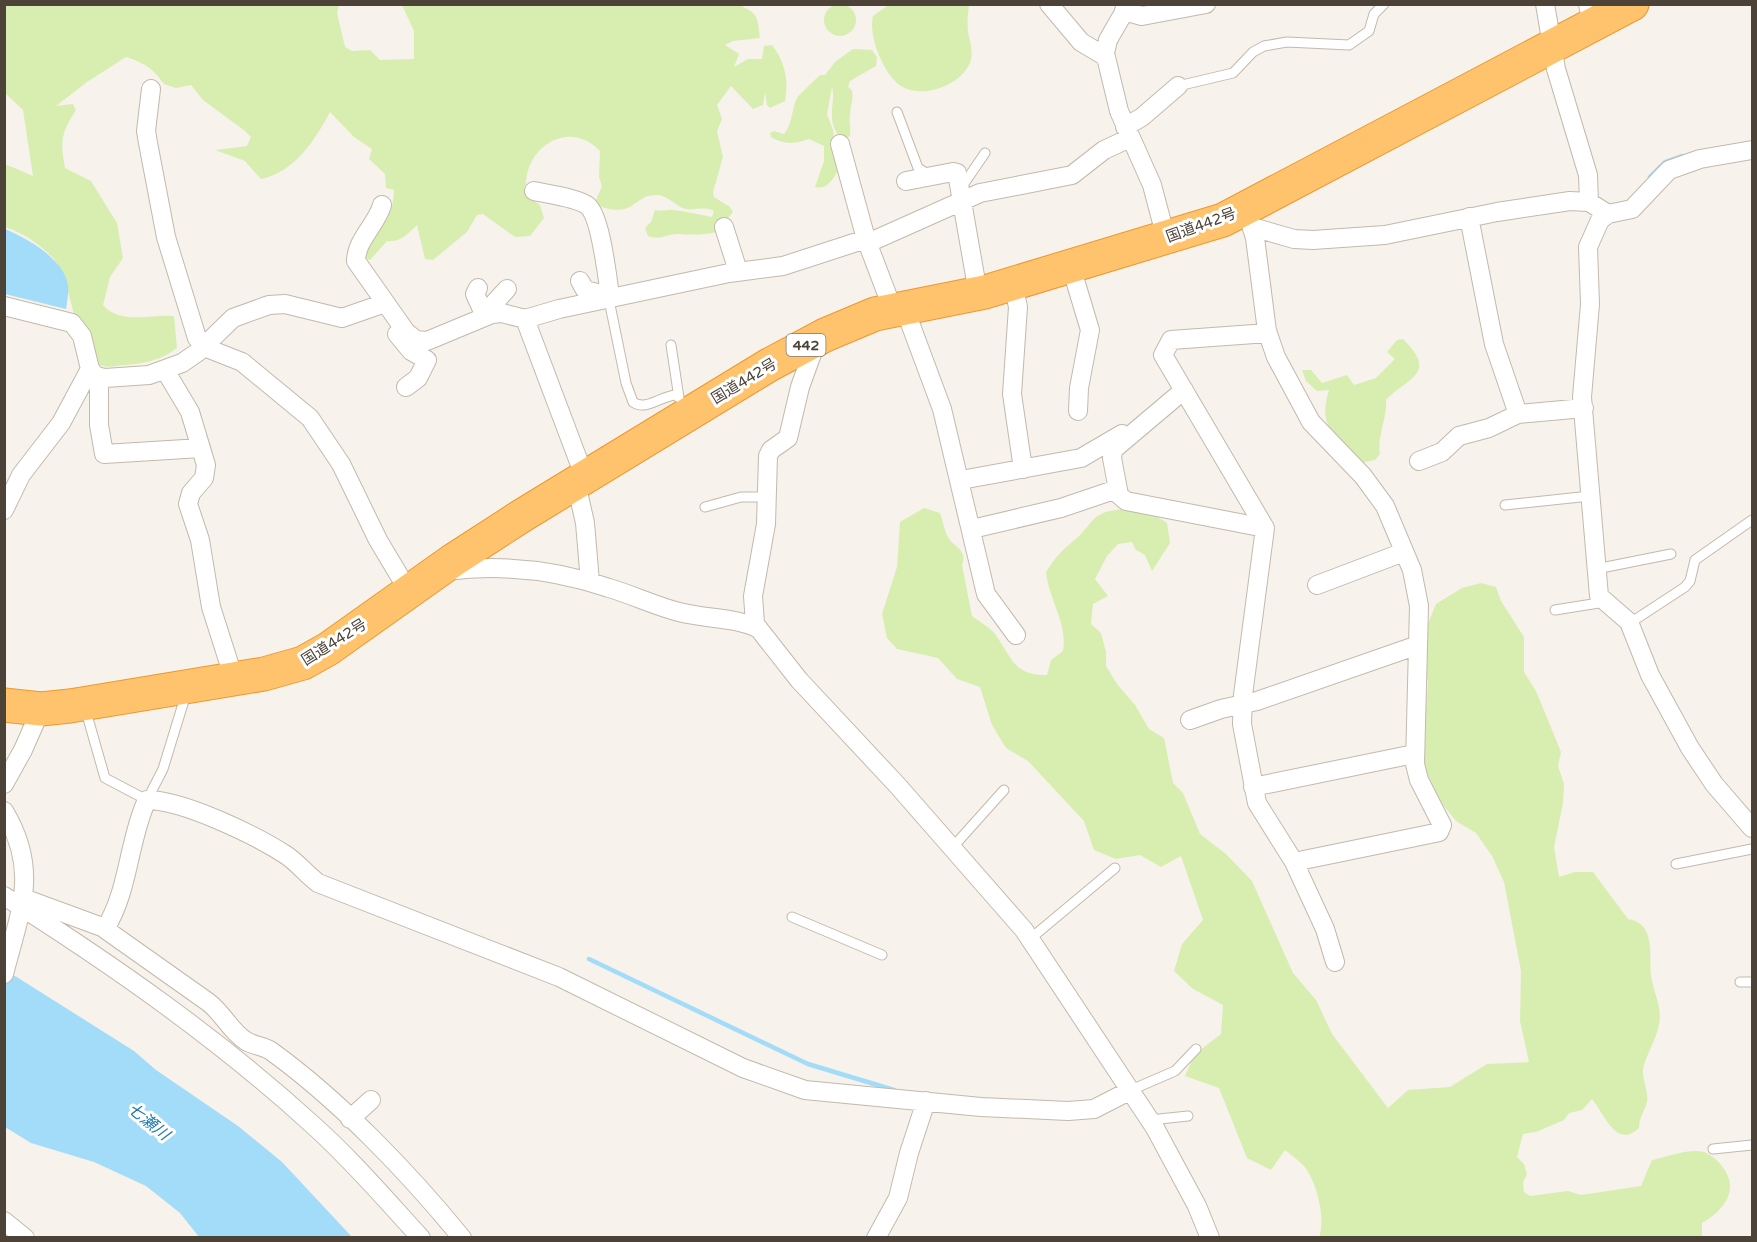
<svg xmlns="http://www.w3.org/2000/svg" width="1757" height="1242" viewBox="0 0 1757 1242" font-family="'Varela Round','Noto Sans JP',sans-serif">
  <rect width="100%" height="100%" fill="#f7f2eb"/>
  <path fill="#d7eeb0" d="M824 20a16 16 0 1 1 32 0a16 16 0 1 1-32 0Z
    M890,4L969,5C968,14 967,23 968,32C970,42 973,50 971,60C963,85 923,100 901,86C883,74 868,35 873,16Z
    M5,5H339L337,13L345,47L352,51L370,50L380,60L414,59V31L402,5H742L743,7C759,13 758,22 760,38L733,41L725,45L739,54L734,67L748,59H762L764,46L772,45C785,62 789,81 785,101L770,108L767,105L765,92L763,105L753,109L731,86L717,105L722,119L717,131L723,157L713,192L714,197L730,207L733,212L717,232C703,235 692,235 679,234C669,233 659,241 648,236L645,228L651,222L655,210C662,212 668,209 674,210C687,212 699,214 712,217L714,211C705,206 696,210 686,209C676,207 667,194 656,195C633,195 635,219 599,206L596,200L602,186L599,177L600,151C567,116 518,151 527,196L540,205L544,218L530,236L515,237L483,214L477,215L467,232L433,260L425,259L417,225C409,233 400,243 387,241L370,260L363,257C374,233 394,219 394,190L386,188L385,174L369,159L372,149L354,137L330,112C315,140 295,172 261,179L245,161L215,150L247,146L251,137L245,131L203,100L191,85L176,88L164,84C153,68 144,63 126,57L87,82L56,106L73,104L76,110C61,133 60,141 65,168L91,181L117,223L123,258L110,277L103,305C120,325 151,314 174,316L177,348C161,360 147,363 126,365C120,365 109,368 103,366C75,357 73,282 54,259C40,244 23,233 5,227V164L33,176L23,110L5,93Z
    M853,49L872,50L877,57L876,66L850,81L848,87L852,90C854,100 850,106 850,115C849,123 851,128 850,136L841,141C837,133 832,126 832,117C831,106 835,97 832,87L827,114L833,130L838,171C832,180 827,190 815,187L824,161V146L809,139C796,144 784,145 771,137L770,133L774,131L784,134C793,123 791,111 797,98C798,96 816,79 820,75H825L835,62Z
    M1403,339C1439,374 1407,378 1386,400C1387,420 1377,436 1380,454L1375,460L1361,463C1336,437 1317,428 1329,390L1317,391L1306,381L1302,370H1311L1322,383L1347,375L1354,385L1376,378L1395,359L1387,352L1397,340Z
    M924,508L940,513C943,520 944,530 948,537C954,548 968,549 962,565L972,616C980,622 989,627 995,634C1013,659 1013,675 1047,675L1051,660L1063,651C1068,624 1049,600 1046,572C1055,557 1064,548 1077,538C1084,532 1089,523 1096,517C1114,504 1150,509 1167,523L1170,543L1152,571L1145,555L1136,550L1132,542L1118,544L1107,556L1095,579L1108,596L1093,604L1091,624L1101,633L1106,652V666L1117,684L1135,705L1149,729L1164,738L1173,783L1183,793L1200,834L1226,854L1252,881L1293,973L1316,1000L1332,1034L1388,1108L1408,1090L1450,1087L1487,1064L1529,1062L1520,1021L1521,971L1504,882L1492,856L1476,833L1456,821L1440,801L1425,769L1423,747L1428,683L1424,661L1425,631L1436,604L1462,588L1481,583L1496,587L1501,601L1524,637V672L1536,691L1561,752L1558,766L1564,784L1563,803L1554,847L1559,877L1575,872H1593L1628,919C1656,923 1649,955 1651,976C1653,990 1660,1003 1660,1017C1659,1035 1649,1049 1644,1065C1640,1076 1649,1090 1647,1102C1645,1111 1639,1117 1639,1128C1616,1150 1604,1113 1592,1099L1582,1110L1569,1113L1564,1120L1536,1132L1523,1134L1517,1157L1524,1164L1527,1174L1523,1182L1524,1192L1530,1196L1568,1191L1581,1195L1641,1186L1652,1160C1667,1157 1689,1148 1704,1152C1712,1155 1717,1160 1722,1166C1741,1190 1723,1211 1702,1223V1237H1319C1326,1220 1317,1180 1303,1165C1298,1160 1291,1155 1285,1150L1271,1170L1247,1158L1219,1088L1185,1076L1195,1054L1221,1034L1223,1005L1193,989L1174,971L1182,944L1203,920L1181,856L1161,867L1140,855L1116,859L1094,850L1084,821L1028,761L1006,748L992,725L980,687L957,679L938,658L897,649L887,638L882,614L897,567L900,522Z"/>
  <path fill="#a3dcf8" d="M5,229C27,238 64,259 68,285C69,292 67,302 66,309L5,294Z
    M4,969L134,1051L156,1070L238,1126L282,1162L352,1237H199L180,1213L146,1186L94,1162L31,1143L5,1127Z"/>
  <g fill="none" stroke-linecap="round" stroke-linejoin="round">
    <path stroke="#a3dcf8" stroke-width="4.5" d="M1650,177L1665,162L1682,156
      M589,959L808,1064L894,1090"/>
    <defs>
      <path id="lane" d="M1178,86L1233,73L1253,52L1264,46L1287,42L1349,45L1369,31L1374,14L1384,4
        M897,112L918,168L928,174
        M961,188L985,153
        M609,300L626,383L633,402C647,412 662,394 678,395
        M671,345L679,398
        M1505,505L1590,496
        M705,507L741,497H767
        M1596,569L1671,554
        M1555,610L1605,602
        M1630,623L1685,587L1690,581L1695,560L1752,520
        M85,708L105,778L147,800L163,769L186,694
        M952,848L1004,790
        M1676,864L1752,849
        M792,917L882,955
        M1030,939L1115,868
        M1740,982H1752
        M1131,1090L1175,1071L1196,1049
        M1150,1120L1188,1116
        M1713,1149L1752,1145"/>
      <path id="street" d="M1049,4L1081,42L1106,57
        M1126,4L1123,14L1108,40L1105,53L1119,111L1152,185L1166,238
        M1545,4L1556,69L1588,175L1589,202
        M1588,4L1592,25
        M1124,11L1142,16L1206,4
        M151,89L146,131L148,143L166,237L197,338L209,349L242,362L310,418L341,464L378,540L409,592
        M1125,127L1142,117L1178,86
        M840,144L866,239L893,310
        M1752,150L1700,159L1669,170L1632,209L1608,214L1600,220L1588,247L1590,304L1582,397L1599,596L1629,622L1650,675L1690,748L1714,784L1752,828
        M906,181L953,172L957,173L978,293
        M534,191C547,194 578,198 588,206C601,218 607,276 610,295
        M382,205C377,224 356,240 356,261L406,332L416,340L427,341L492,314L502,313L525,319L585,478
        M1246,209L1255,238L1267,331L1276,357L1311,422L1363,476L1385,506L1412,570L1419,606L1415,764L1419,780L1442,825L1439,832L1435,833L1294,862L1257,803L1242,724L1243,695L1265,528L1163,355L1171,340L1268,333
        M1469,217L1494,344L1518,414
        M724,227L738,271
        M1252,227L1294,239L1313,240L1385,235L1497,212L1570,201L1589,202L1608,214
        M868,243L980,193L1072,175L1104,150L1130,138
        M1071,267L1090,330L1079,388L1078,411
        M580,281L585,290L613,297
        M1013,284L1018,307L1012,394L1023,469
        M478,288L475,294L485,316
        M4,306L72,323L82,336L90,369L96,376L105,378L149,375L182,363L198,352L233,318L269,305L285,304L342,318L385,303
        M904,307L942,409L986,594L1016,635
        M485,313L507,289
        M525,319L559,309L729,273L783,266L866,239
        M397,334L411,351L427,360L418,378L406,387
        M817,340L800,387L788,438L771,450L768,456L766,524L753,596L755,624L799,680L898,786L1024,930L1155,1128L1197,1206L1210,1238
        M165,370L190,412L206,465L204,478L191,493L188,504L200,540L211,607L234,679
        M99,377V425L104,454L201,448
        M1184,390L1113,450L1112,458L1119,495L1126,501L1265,528
        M1419,461L1442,452L1459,436L1489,428L1518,414L1584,408
        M961,480L1081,458L1122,434
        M576,483L585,523L590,582
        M4,510L21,475L61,423L90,369
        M972,529L1061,508L1117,489
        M446,571C501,564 556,570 609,588C633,595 655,606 679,612C705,619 736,617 759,629
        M1317,585L1404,552
        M1190,720L1221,709L1257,701L1418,645
        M4,784L23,750L41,709
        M1253,787L1414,754
        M4,811C40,871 20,911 4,974
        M1294,862L1325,929L1335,962
        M4,896C113,965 219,1039 314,1126C352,1160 386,1200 421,1238
        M23,898L102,927L208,1002C223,1013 230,1031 246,1041C254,1046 264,1046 271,1051C339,1100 409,1173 462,1238
        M105,929C128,892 128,847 144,807L147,800C183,800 255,835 286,855C298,863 306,874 318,883L559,977L743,1068L805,1090L981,1107L1068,1111L1094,1109L1131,1090
        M350,1119L371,1100
        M4,1221L25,1238
        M876,1238L898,1198L909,1153L926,1101"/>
      <path id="highway" d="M4,705L41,709L70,706L264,674L303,663L328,649L452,561L523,515L769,365L825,335L875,314L985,292L1223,220L1632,4"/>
    </defs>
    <use href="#lane" stroke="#c3b9ac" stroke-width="11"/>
    <use href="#street" stroke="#c3b9ac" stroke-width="20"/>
    <use href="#highway" stroke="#ed982e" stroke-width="35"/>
    <use href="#lane" stroke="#fff" stroke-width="9"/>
    <use href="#street" stroke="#fff" stroke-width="18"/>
    <use href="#highway" stroke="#ffc36d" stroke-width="33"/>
  </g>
  <g text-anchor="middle" stroke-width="6" stroke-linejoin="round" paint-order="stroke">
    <rect fill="#fff" stroke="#827b73" stroke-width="1.5" x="786.5" y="334" width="39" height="22" rx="4.5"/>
    <g font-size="14" font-weight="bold" fill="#4c4237">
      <text x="806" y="350">442</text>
    </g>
    <g font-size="15" fill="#4c4237" stroke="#fff">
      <text transform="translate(1201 225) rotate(-20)" y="5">国道442号</text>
      <text transform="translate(744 381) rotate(-31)" y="5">国道442号</text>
      <text transform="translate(334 642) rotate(-32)" y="5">国道442号</text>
    </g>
    <g font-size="16" font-style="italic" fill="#217aaa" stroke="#fff">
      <text transform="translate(149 1121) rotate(39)" y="6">七瀬川</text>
    </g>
  </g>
  <rect width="1757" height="1242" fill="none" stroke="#4c4237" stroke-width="12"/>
</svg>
